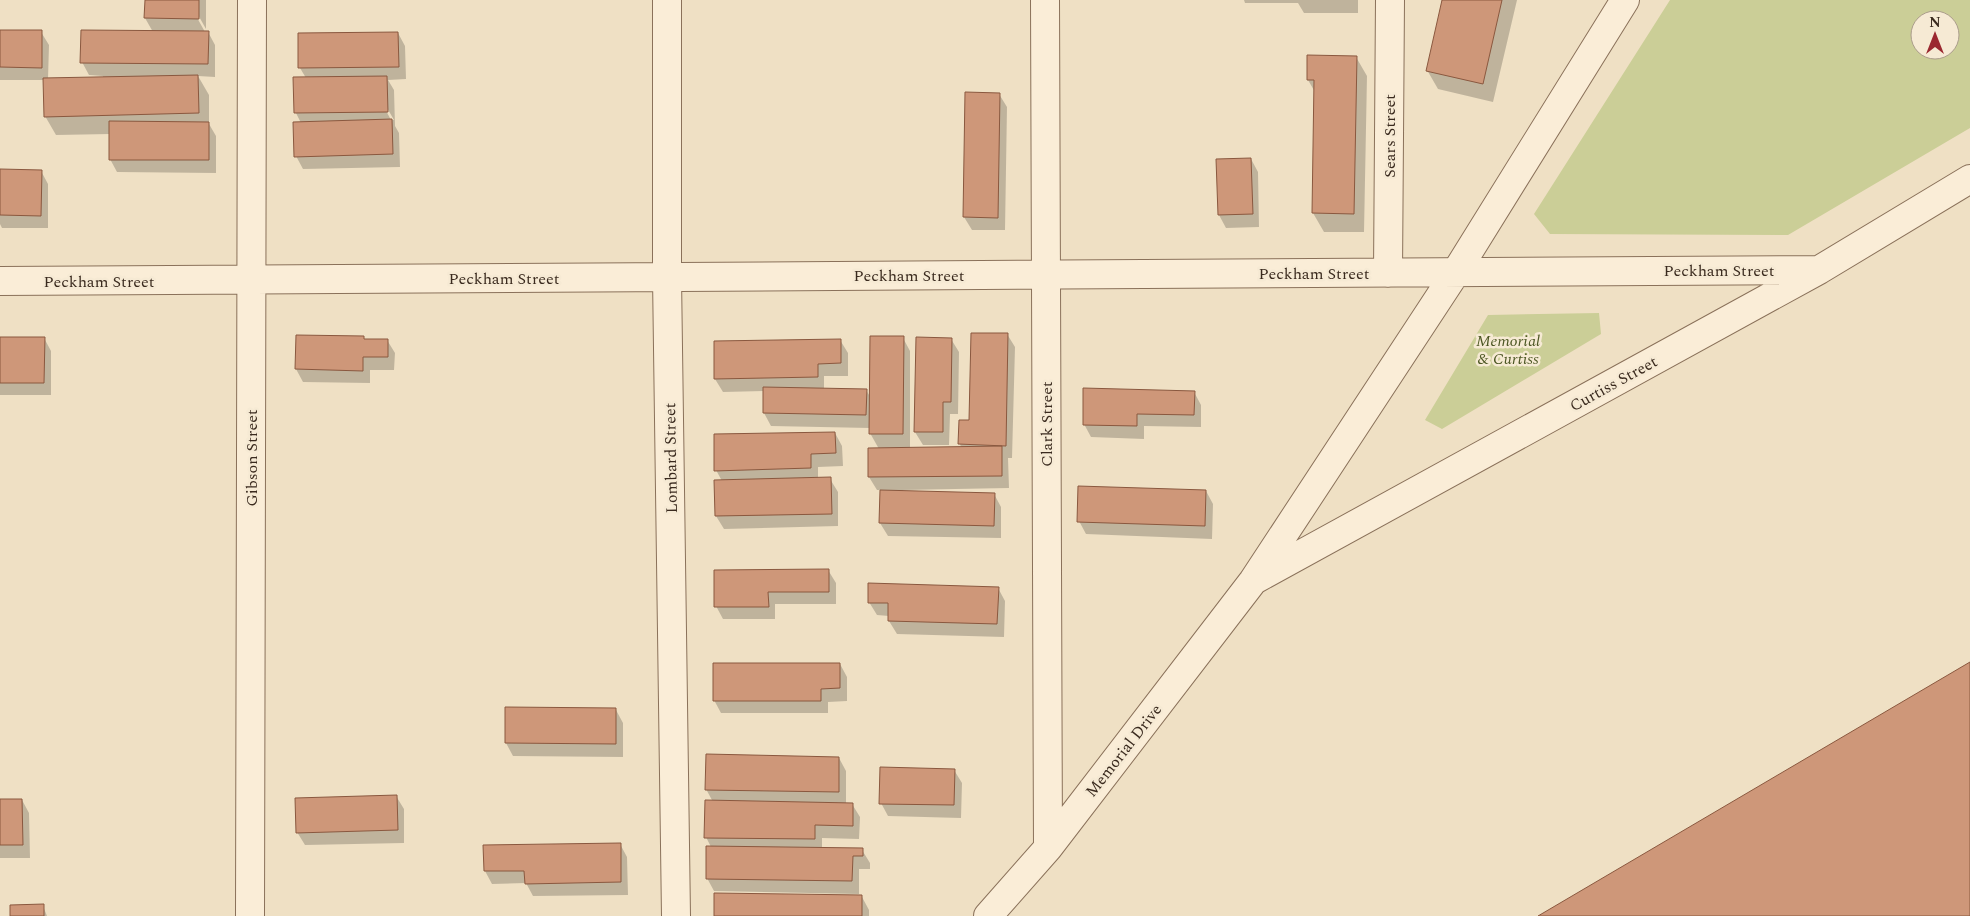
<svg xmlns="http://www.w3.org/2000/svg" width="1970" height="916" viewBox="0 0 1970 916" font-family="Spectral,serif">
  <rect width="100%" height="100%" fill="#efe0c4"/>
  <path fill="#cbce97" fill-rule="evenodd" d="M1670,0H1970V128L1788,235L1550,234L1534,214ZM1920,20H1950V50H1920Z
    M1599,313L1601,334L1442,429L1425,420L1488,315Z"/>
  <path fill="#0003" fill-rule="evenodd" d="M146,0H206V29L197,13L195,14L205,32H208L215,45V77L198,76L209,95V124L216,136V173L117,172L110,159V134L56,135L45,116L44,80H0V31L41,32L49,45L48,79L103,78V76L89,75L82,62L153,32L145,18Z
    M1244,0H1358V13H1304L1298,3H1245Z
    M1443,0H1517L1493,102L1438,89L1427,70Z
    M398,33L405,46L406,79L388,80L394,90L395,126L399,133L400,167L303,169L296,156L301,123L296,113L306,78L300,68ZM386,106L394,120H391L384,107Z
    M1356,57L1367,76L1364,232H1324L1313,213L1315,92L1308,80Z
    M999,94L1007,107L1005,230H972L964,217Z
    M1251,159L1258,172L1259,227L1226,228L1219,215Z
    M0,170L41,171L48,184V228H2L0,224Z
    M1007,334L1015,347L1012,458H1008L1009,488L903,490V492L994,494L1001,507V538L888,536L880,523L881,490H877L869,477V449H879L870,433V428L771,426L764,413V391L723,392L715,379L840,340L848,353V376H824V389L866,390L871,398L903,338L910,351V448L961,447L960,444V422H970Z
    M297,336L363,337L365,340H387L395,353L394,370H370V383L303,382L296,369Z
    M0,338H44L51,351V395H0Z
    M951,339L959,352L958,414H950L949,445H923L915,432Z
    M1194,392L1201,405V427L1144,426V439L1091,437L1084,424Z
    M835,433L842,446L843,466L818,467V479H830L838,492V526L724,529L716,516L722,481L716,470Z
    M1206,491L1213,504L1212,539L1086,534L1079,521Z
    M828,570L836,583V604H775V619H723L716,606Z
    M998,588L1005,601L1004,637L897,634L889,621V616L877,615L869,602Z
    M840,664L847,677V701L828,702V713H721L714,700Z
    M616,710L623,723V757L513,756L506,743Z
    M839,758L846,771V804H852L860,817L859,839L822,838V849L862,850L870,863V869H859V894L714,891L707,878L711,847L706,837L713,802L706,789Z
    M954,770L962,783L961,818L888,816L881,803Z
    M396,796L404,809V843L305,845L297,832Z
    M0,800H22L29,813L30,858H0Z
    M620,844L627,857L628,895L533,896L526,883L492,884L485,871Z
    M862,897L869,910V916H715Z
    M43,906L47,916H12Z"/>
  <path fill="#ce9779" stroke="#8a583f" d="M145,0H199V19L144,18Z
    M1442,0H1502L1483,84L1426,71Z
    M0,30H42V68L0,67Z
    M81,30L209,31L208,64L80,63Z
    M398,32L399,67L298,68V33Z
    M1307,55L1357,56L1354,214L1312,213L1314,80H1307Z
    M198,75L199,113L44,117L43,78Z
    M387,76L388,112L294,113L293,77Z
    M965,92L1000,93L998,218L963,217Z
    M392,119L393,154L294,157L293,122Z
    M109,121L209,122V160H109Z
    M1251,158L1253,214L1218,215L1216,159Z
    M0,169L42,170L41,216L0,215Z
    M971,333H1008L1006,446L958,444L959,420H969Z
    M296,335L364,336V339H388V357H363V371L295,369Z
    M870,336H904L903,434H869Z
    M0,337H45L44,383H0Z
    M916,337L952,338L951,402H943V432H914Z
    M841,339V363L818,364V377L714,379V341Z
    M763,387L867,389L866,415L763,413Z
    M1083,388L1195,391L1194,415L1137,414V426L1083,425Z
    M835,432L836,453L811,454V468L714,471V434Z
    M1002,446V476L868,477V448Z
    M831,477L832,514L715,516L714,480Z
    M1078,486L1206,490L1205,526L1077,522Z
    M880,490L995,493L994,526L879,523Z
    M829,569V592H768L769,607H714V570Z
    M868,583L999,587L997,624L888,621V603H868Z
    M1970,662V916H1538Z
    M713,663H840V688L821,689V701H713Z
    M505,707L616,708V744L505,743Z
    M706,754L839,757V792L705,790Z
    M880,767L955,769L954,805L879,804Z
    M397,795L398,830L296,833L295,798Z
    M0,799H22L23,845H0Z
    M705,800L853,803V826L815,825V839L704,838Z
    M621,843V882L525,884L524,871H484L483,845Z
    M706,846L863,848V856H853L852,881L706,879Z
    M714,893L862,895V916H714Z
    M44,904V916H10V905Z"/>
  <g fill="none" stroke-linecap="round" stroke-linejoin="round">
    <defs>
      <path id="minor" d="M667,0V277L676,916
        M1045,0L1048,848
        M1388,273L1390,0
        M0,281L1819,270
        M1256,579L1819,270L1970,179
        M250,916L252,0
        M988,916L1048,848L1253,581L1456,272L1625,0"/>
    </defs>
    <use href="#minor" stroke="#8a715a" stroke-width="30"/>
    <use href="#minor" stroke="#faedd7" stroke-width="28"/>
  </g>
  <g text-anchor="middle" stroke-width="5" stroke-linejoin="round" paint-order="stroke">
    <g font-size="16" fill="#3a2a1e" stroke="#f6ead4">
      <text transform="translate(1389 136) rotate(-90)" y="6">Sears Street</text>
      <text x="1719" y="276">Peckham Street</text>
      <text x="1314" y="279">Peckham Street</text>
      <text x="909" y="281">Peckham Street</text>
      <text x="504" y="284">Peckham Street</text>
      <text x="99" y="287">Peckham Street</text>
      <text transform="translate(1613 383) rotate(-29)" y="6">Curtiss Street</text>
      <text transform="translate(1046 424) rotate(-90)" y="6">Clark Street</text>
      <text transform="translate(251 458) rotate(-90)" y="6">Gibson Street</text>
      <text transform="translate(670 458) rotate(-91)" y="6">Lombard Street</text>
      <text transform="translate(1123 750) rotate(-52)" y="6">Memorial Drive</text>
    </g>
    <g font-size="16" font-style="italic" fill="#4d5724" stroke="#f6ead4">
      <text x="1508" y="346">Memorial<tspan x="1508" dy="18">&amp; Curtiss</tspan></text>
    </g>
  </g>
  <g transform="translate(1935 35)"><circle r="24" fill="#f6ead4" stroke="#ab9d8b"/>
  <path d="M0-4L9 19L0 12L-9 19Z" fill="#9b2830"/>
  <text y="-8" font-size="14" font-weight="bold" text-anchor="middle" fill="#3a2a1e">N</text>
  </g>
</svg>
